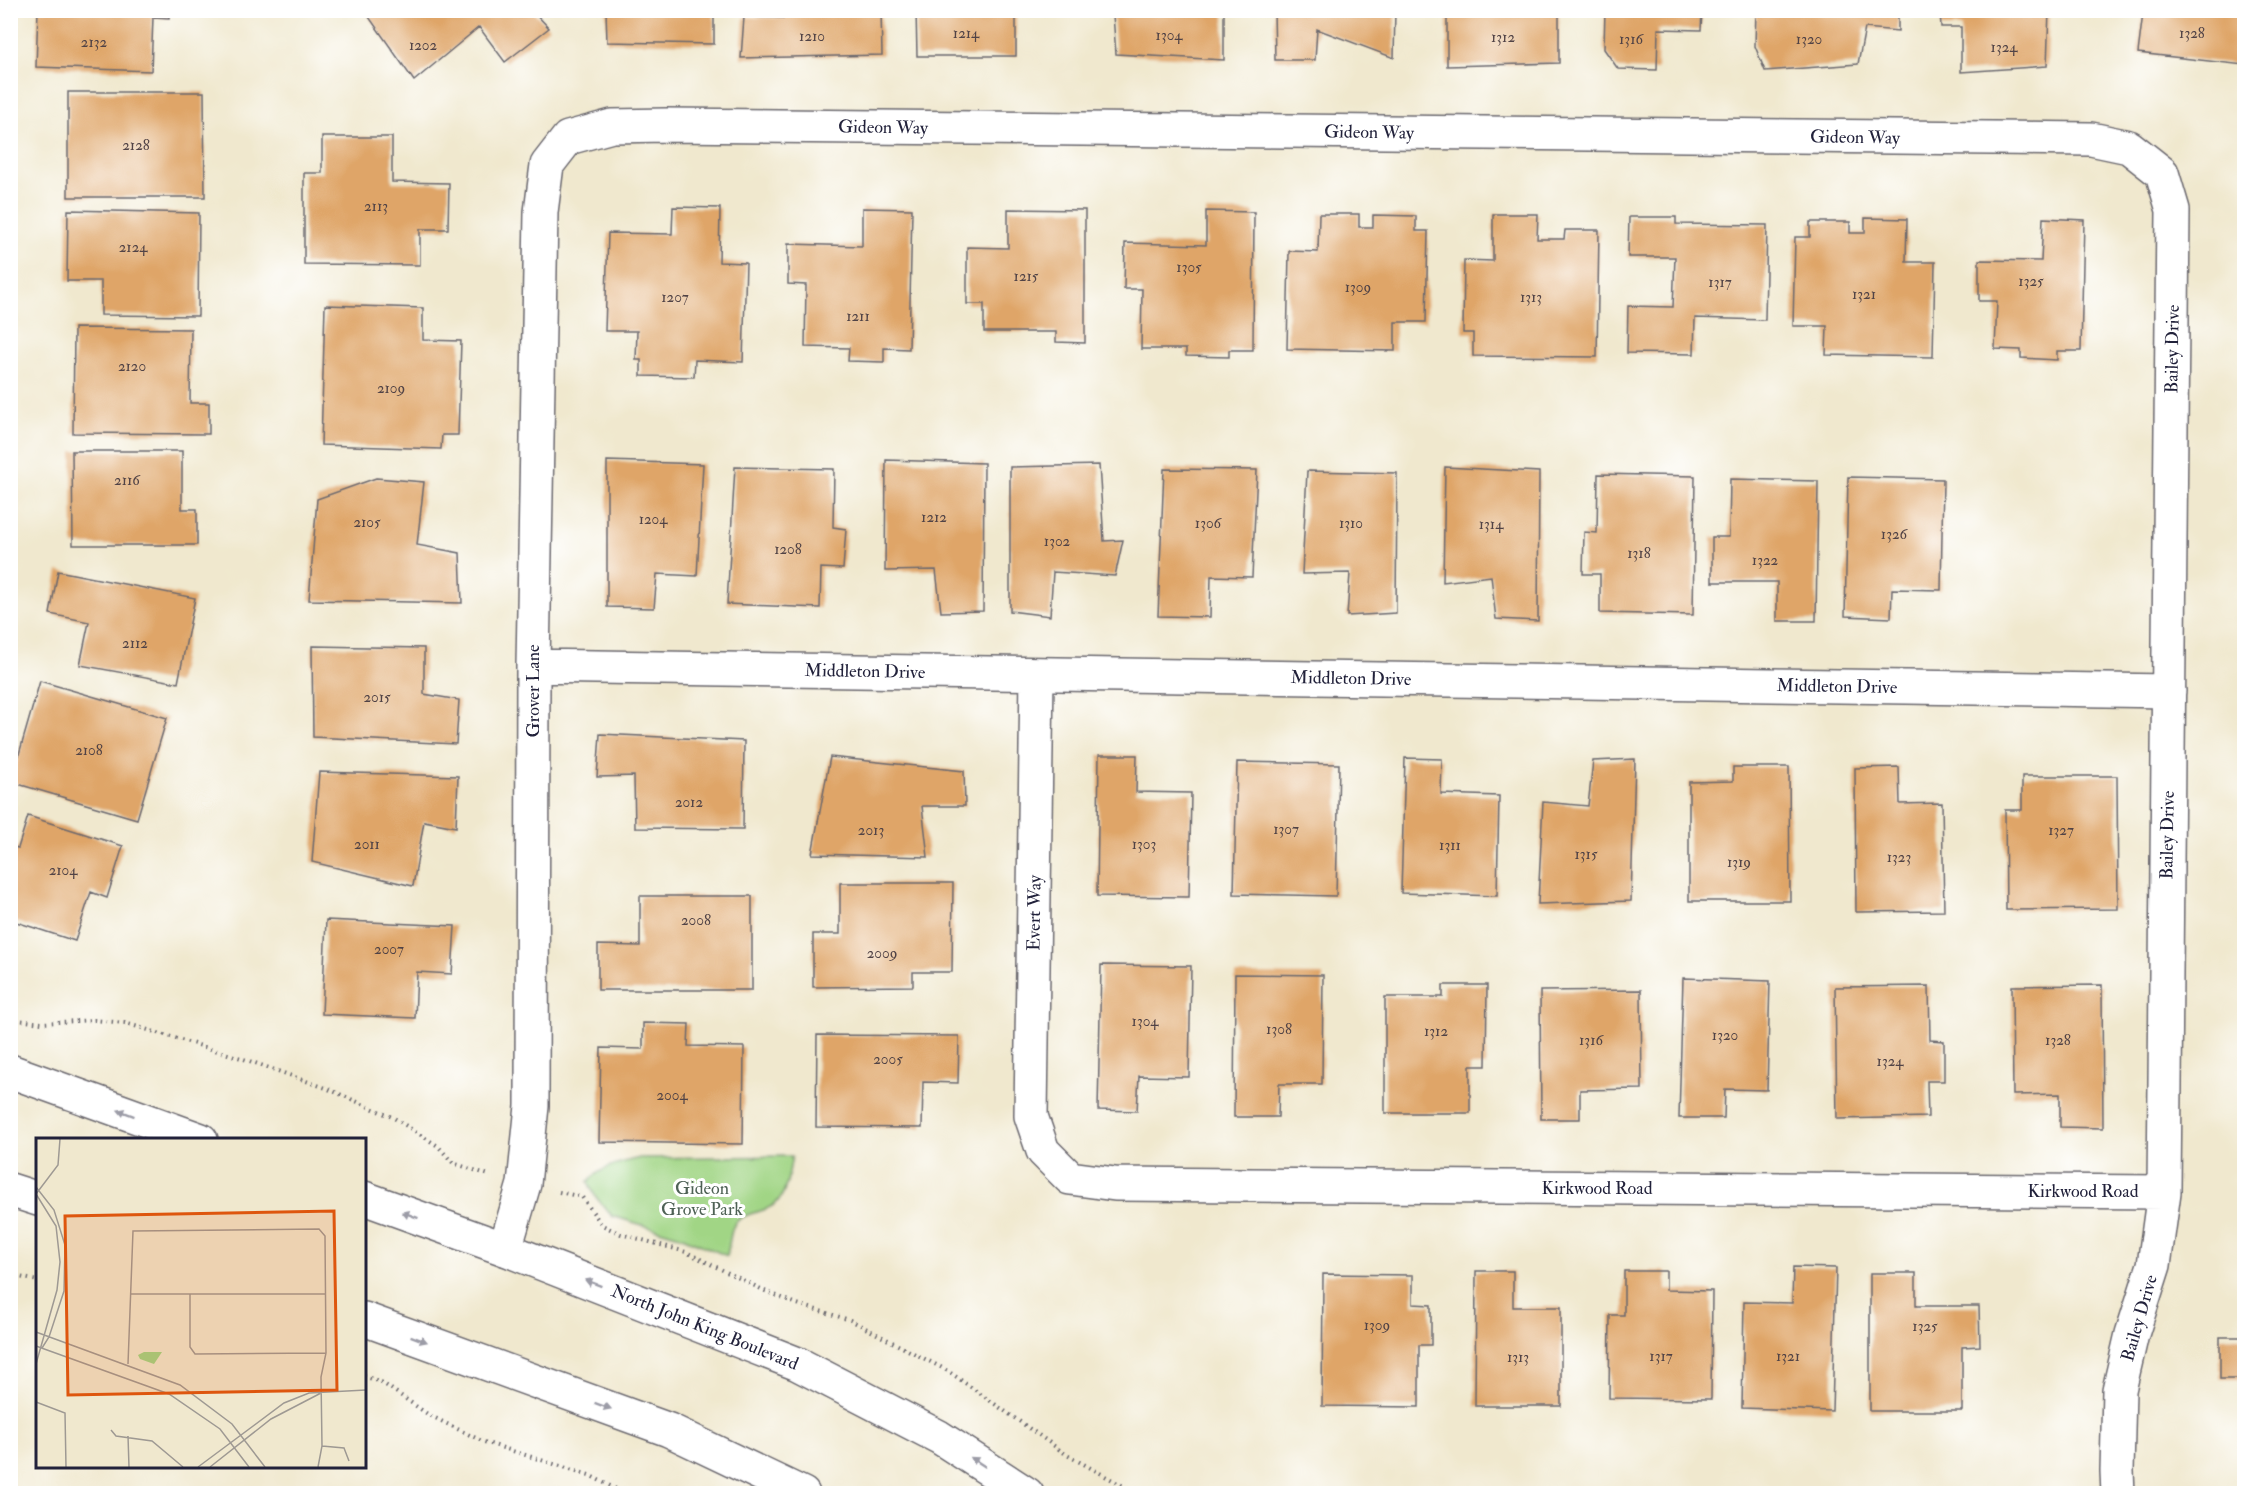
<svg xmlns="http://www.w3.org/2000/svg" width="2255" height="1504" viewBox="0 0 2255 1504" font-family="'IM FELL Double Pica',serif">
  <rect width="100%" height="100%" fill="#fff"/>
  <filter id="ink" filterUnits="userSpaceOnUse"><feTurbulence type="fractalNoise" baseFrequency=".0167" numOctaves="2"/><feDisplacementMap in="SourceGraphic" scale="12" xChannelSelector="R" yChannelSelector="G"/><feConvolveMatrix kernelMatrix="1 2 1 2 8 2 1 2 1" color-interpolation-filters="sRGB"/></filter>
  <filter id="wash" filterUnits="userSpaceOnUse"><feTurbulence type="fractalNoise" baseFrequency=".008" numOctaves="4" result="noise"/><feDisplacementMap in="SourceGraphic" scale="24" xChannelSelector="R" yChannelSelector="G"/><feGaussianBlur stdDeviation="1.35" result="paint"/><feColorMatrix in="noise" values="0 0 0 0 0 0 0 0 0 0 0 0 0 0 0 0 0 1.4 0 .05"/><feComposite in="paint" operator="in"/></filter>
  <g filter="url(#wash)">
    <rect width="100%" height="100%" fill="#f0e8ce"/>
    <path fill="#a1d585" stroke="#627c60" stroke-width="1.5" d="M792,1156C789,1170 788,1189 778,1201C766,1215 741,1210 733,1227C730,1235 729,1247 727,1256L680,1236L612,1216L595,1196L588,1182C600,1167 622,1162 640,1158Z"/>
    <g id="blocks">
      <path fill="#dfa567" d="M38,10H169V18L153,17L151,71L36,67Z
        M379,10H532L549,28L505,62L479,27L414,81L369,17Z
        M606,10H714V44L607,42Z
        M785,10H881L882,55L741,58L744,17L785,18Z
        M916,10H1016V56H917Z
        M1095,10H1224V60L1116,54L1113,15H1095Z
        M1274,10H1395L1394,58L1317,29L1315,60H1275Z
        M1447,10H1559V63L1447,66Z
        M1605,10H1702L1701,30L1658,29L1657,70L1618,69L1604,49Z
        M1756,10H1898V31L1865,28L1858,64L1765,71L1755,46Z
        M1940,10H2049L2047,66L1961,72V27H1941Z
        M2132,10H2244V65L2138,53L2143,13Z
        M68,92H204L205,197H68Z
        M322,137H392V182L449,183L448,229H420V265L304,264V173H322Z
        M673,207L720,208L719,262L746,263L743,362L695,360L694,377L641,376V360H636L637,331H605L608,233L672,234Z
        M862,208L912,209L909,349L884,348V362L848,361L849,348L805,347L806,285L788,284V244L862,246Z
        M1008,209L1085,210V343L1056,342V332H984V304H967V247L1008,248Z
        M68,210L199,213L198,316L101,315V281H67Z
        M1206,211L1254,212L1253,350H1229V357L1186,356V349H1141L1142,289H1124L1125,243L1206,245Z
        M1319,214H1359V227H1373V215L1416,216V231H1428L1426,322H1395V351L1287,349L1289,251L1318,252Z
        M1493,214H1538L1537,239H1564L1565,230H1599L1597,357L1473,356V333H1463L1464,260L1493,261Z
        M1629,217H1676V224L1767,225L1765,320L1695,318L1694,354L1627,353L1628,306L1673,307L1675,257H1628Z
        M1865,218L1907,219L1906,262H1935L1933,357L1826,355L1827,326H1793L1795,237H1810V222H1850V233H1865Z
        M2043,218L2084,220L2081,351H2057V360L2021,358V350L1995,349L1997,301H1979V260L2041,261Z
        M325,305L423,308V340L461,341L458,435H442L441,449L321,445Z
        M74,328L191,329L190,403H209V434L73,433Z
        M72,451H182V509H197V545H73Z
        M886,460L984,463L983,611L941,612L936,570L885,571Z
        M607,461L703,464L697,576L657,574L654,608L607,607Z
        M1099,465L1104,541L1123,540L1115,576L1053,572L1050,616L1010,611V467Z
        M735,467L834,469L833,527L846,529L843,569L821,568L820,608L727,604Z
        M1445,467L1539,472L1538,621L1496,619L1491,576L1443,582Z
        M1164,469L1257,470L1252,577L1211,576L1210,617L1158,616Z
        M1307,471L1397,473L1396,613L1347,616L1350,573L1302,574Z
        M1598,474L1695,476L1693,615L1600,613V574H1583L1584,532L1597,533Z
        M1848,477L1943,479L1941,590L1892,589L1891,618L1845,616Z
        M376,478L424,482L417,545L460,553L462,603L309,600L317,499Z
        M1730,479L1818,481L1816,621H1777V582H1712V537H1729Z
        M58,571L195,598L178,683L80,665L89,622L50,614Z
        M312,646L424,648V694L459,700L456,744L313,737Z
        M40,681L167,718L137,819L11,782Z
        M600,734L744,741L743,829L635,828L634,776L597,777Z
        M1099,755H1137L1136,792L1191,793L1189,897L1097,896Z
        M830,757L964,771L965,806H922L928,857L812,854Z
        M1405,758L1442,759L1441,794L1499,796L1497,896L1401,893Z
        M1635,759L1631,901L1538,904L1543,802L1588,806L1593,761Z
        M1237,762L1339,764L1336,896L1234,894Z
        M1733,767H1789L1790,901H1689V782L1733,781Z
        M1899,767L1900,804L1942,803L1944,911L1856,912L1855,768Z
        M319,772L458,776L456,827L424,821L413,886L312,862Z
        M2022,776H2117L2118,909L2006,910L2005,810H2022Z
        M28,816L123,846L107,898L91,892L75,941L10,920V846L18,848Z
        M840,883H953L952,972H913V986L813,987V934H840Z
        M640,896H752V990H598V945L640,946Z
        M326,920L455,926L452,974L417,972L415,1018L322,1014Z
        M1101,965L1191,966L1189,1077L1139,1076L1137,1111L1098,1110Z
        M1235,974L1323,975L1322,1084H1279L1278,1117H1234Z
        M1683,978L1770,981L1767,1090L1725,1089L1724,1118H1679Z
        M1443,985H1487L1486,1066H1470V1113H1385V997H1443Z
        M2102,985L2103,1128L2060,1127V1094L2013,1095L2012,986Z
        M1929,986L1930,1040L1944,1041V1081H1927L1928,1117L1837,1119L1835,987Z
        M1641,990L1642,1089L1580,1090V1119H1541L1540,991Z
        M643,1023L689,1024L688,1046L744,1047L743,1144L599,1142L601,1048L643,1049Z
        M817,1035L959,1036L958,1083L923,1082L922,1128L816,1127Z
        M1793,1267L1836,1268L1832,1411L1742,1408L1744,1302L1792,1303Z
        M1476,1271H1513V1307H1561V1406H1475Z
        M1624,1271H1666V1290L1712,1291L1711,1399L1609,1398L1610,1315H1624Z
        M1870,1273H1916V1306H1979L1980,1346L1962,1347V1411H1870Z
        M1323,1274L1413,1275V1304L1431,1305V1345H1419V1407L1322,1406Z
        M2220,1337H2244V1379H2220Z"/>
    </g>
  </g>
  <g filter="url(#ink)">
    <use href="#blocks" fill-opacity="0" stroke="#6a676e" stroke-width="1.5"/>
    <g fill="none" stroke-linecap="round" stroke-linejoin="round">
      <defs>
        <path id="minor" d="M533,666L2169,691
          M1037,674L1031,1116L1043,1151L1070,1178L1115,1184L2164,1192
          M505,1249L524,1184L532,1106L533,666L541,212L547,165L568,138L612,126L666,125L2091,139L2129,147L2162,173L2173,210L2164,1192L2154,1265L2132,1334L2119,1390L2117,1471L2118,1494"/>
        <path id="primary" d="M10,1071L201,1140
          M10,1190L38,1199
          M364,1198L505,1249L798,1364L939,1437L1027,1494
          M364,1319L669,1430L803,1494"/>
      </defs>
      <use href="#minor" stroke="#6a676e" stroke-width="36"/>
      <use href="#primary" stroke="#6a676e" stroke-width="36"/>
      <path stroke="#6a676e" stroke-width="4" stroke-dasharray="1.5 4.5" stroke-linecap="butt" d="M10,1019L42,1023L94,1020L125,1023L241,1058L326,1088L394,1118L438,1146L453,1163L489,1175
        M559,1192L582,1197L602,1225L621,1234L686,1252L765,1291L797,1304L850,1320L948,1371L1067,1455L1138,1494
        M10,1275L38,1281
        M364,1376L381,1382L429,1415L484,1442L589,1475L626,1494"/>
      <use href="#minor" stroke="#fff" stroke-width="33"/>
      <use href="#primary" stroke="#fff" stroke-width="33"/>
    </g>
    <defs><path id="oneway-solid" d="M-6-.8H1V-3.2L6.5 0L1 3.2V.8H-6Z" transform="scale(1.5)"/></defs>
    <g fill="#9c9ca7">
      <use href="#oneway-solid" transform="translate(126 1113) rotate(-160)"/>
      <use href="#oneway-solid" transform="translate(410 1215) rotate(-160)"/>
      <use href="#oneway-solid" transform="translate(593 1283) rotate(-159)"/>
      <use href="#oneway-solid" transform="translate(419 1339) rotate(20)"/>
      <use href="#oneway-solid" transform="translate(603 1406) rotate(20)"/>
      <use href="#oneway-solid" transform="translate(978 1462) rotate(-147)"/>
    </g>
  </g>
  <g text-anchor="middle" stroke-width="6" stroke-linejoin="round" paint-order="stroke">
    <g font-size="15" fill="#514346">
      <text x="966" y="38">1214</text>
      <text x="2192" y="38">1328</text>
      <text x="1169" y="40">1304</text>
      <text x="812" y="41">1210</text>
      <text x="1503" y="42">1312</text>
      <text x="1631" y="44">1316</text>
      <text x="1809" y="44">1320</text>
      <text x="94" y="47">2132</text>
      <text x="423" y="50">1202</text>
      <text x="2004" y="52">1324</text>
      <text x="136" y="150">2128</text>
      <text x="376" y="211">2113</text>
      <text x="133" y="252">2124</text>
      <text x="1189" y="272">1305</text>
      <text x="1026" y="281">1215</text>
      <text x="2031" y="286">1325</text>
      <text x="1720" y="287">1317</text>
      <text x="1358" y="292">1309</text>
      <text x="1864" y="299">1321</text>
      <text x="675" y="302">1207</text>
      <text x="1531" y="302">1313</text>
      <text x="858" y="321">1211</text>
      <text x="132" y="371">2120</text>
      <text x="391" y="393">2109</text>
      <text x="127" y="485">2116</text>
      <text x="934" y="522">1212</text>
      <text x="653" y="524">1204</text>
      <text x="367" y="527">2105</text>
      <text x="1208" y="528">1306</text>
      <text x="1351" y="528">1310</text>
      <text x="1491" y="529">1314</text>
      <text x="1894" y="539">1326</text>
      <text x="1057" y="546">1302</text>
      <text x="788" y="554">1208</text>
      <text x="1639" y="558">1318</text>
      <text x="1765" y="565">1322</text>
      <text x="135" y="648">2112</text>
      <text x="377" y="702">2015</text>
      <text x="89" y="755">2108</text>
      <text x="689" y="807">2012</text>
      <text x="1286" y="834">1307</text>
      <text x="871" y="835">2013</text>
      <text x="2061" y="835">1327</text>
      <text x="367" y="849">2011</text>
      <text x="1144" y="849">1303</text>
      <text x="1450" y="850">1311</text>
      <text x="1586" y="859">1315</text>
      <text x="1899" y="862">1323</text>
      <text x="1739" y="867">1319</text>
      <text x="63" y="875">2104</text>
      <text x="696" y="925">2008</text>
      <text x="389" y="954">2007</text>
      <text x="882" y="958">2009</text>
      <text x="1145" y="1026">1304</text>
      <text x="1279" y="1034">1308</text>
      <text x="1436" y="1036">1312</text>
      <text x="1725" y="1040">1320</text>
      <text x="1591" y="1045">1316</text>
      <text x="2058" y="1045">1328</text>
      <text x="888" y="1064">2005</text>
      <text x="1890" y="1066">1324</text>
      <text x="672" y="1100">2004</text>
      <text x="1377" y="1330">1309</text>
      <text x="1925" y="1331">1325</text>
      <text x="1661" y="1361">1317</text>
      <text x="1788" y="1361">1321</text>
      <text x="1518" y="1362">1313</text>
    </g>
    <g font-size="18" fill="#22223b" stroke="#fff">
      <text transform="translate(883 127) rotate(1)" y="6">Gideon Way</text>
      <text transform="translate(1369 132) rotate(1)" y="6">Gideon Way</text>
      <text transform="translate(1855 137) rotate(1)" y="6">Gideon Way</text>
      <text transform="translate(2172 349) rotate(-89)" y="6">Bailey Drive</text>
      <text transform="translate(865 671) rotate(1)" y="6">Middleton Drive</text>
      <text transform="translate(1351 678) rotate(1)" y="6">Middleton Drive</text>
      <text transform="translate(1837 686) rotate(1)" y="6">Middleton Drive</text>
      <text transform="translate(533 691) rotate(-90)" y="6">Grover Lane</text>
      <text transform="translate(2167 835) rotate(-89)" y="6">Bailey Drive</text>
      <text transform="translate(1034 913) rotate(-89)" y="6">Evert Way</text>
      <text x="1597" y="1194">Kirkwood Road</text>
      <text x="2083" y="1197">Kirkwood Road</text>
      <text transform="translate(2139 1318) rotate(-74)" y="6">Bailey Drive</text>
      <text transform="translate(705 1327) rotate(22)" y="6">North John King Boulevard</text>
    </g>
    <g font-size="18" fill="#4e6155" stroke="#fff">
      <text x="702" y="1194">Gideon<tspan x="702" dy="21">Grove Park</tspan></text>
    </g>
  </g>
  <g transform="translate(36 1138)">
    <rect width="330" height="330" fill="#f0e8ce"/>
    <path d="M108,214H126L118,226L104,221L102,217Z" fill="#a1d585"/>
    <path fill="none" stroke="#9e9993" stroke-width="1.5" d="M0,49L18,72L29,107L28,153L13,199L6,210M94,156H289M154,156V209L159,216L290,215M0,194L144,247L196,286L229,329M0,208L133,256L184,291L213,329M0,226L21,152L24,124L20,88L0,56L22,27L24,1M92,226L97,93L283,91L289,98L290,215L285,239L286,308L282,329M0,264L29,275L30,329M75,292L80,298L116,303L147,329M92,298L93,329M286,308L308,310L313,323M162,329L248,265L273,255L330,252M174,329L235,281L285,255"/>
    <path fill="#de560e" fill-opacity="0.15" stroke="#de560e" stroke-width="3" d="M298,73L301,252L32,257L29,78Z"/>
    <rect width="330" height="330" fill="none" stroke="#22223b" stroke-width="3"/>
  </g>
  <rect width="2255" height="1504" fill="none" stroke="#fff" stroke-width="36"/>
</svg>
